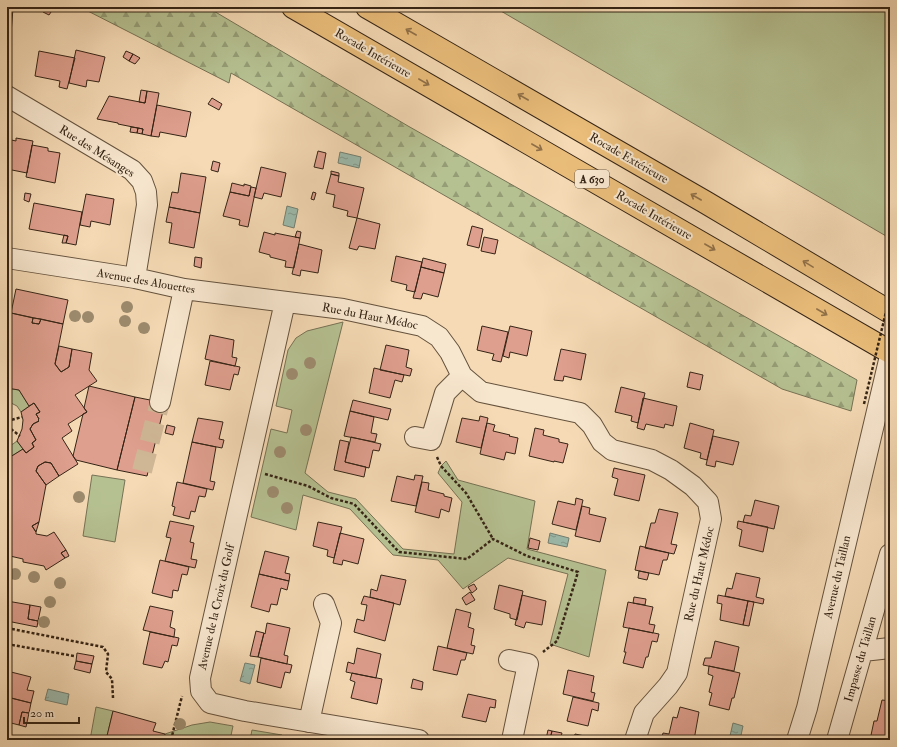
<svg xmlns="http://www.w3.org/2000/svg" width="897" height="747" viewBox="0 0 897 747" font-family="'IM FELL Double Pica',serif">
  <defs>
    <pattern id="forest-firs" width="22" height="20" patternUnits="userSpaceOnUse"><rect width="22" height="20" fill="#b6c192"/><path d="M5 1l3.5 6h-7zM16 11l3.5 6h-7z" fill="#959d76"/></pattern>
    <pattern id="water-ripples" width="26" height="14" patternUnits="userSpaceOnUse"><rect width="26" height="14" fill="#9cbbad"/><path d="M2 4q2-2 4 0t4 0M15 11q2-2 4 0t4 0" fill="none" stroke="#80988c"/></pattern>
  </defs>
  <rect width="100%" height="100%" fill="#f5dab5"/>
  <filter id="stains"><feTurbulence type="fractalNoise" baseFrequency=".005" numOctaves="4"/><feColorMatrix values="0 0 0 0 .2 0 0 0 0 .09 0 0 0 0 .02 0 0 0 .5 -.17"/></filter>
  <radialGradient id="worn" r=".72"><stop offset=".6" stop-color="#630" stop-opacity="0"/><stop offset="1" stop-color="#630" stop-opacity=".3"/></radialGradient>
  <path fill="#b6c192" stroke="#767254" d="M494,7H890V219L886,236Z
    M343,322L305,473L328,492L356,499L403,549L454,554L462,502L438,473L441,466L446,461L458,480L535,501L527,549L606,570L589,657L550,644L568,574L508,558L463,589L438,560L393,555L350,509L303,495L296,530L251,517L271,429L287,433L292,410L276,406L288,350L296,338L307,331Z
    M7,388L19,390L29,406L21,412L17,406L7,401Z
    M17,441L23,449L7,459V446L13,444Z
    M92,475L125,480L115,542L83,536Z
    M96,707L113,711L106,740H90Z
    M210,722L233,726L230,740H163L165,734L192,725Z
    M252,730L282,735L281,740H250Z"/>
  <path fill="url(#forest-firs)" stroke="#767254" d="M80,7H207L408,126L857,380L851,411L782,389L231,73L229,83Z"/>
  <path fill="url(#water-ripples)" stroke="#737f70" d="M340,152L361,157L359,168L338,163Z
    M287,206L298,209L294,228L283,225Z
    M550,533L569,538L567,547L548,543Z
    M245,663L255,665L250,684L240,681Z
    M48,689L69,694L67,705L45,700Z
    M733,723L743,726L740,740H729Z"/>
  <path fill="#df9f8e" stroke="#352415" d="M7,7L13,8L11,34H7Z
    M46,7H50L53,9L49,15L43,12Z
    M76,50L105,57L99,82L87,80L86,87L69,83Z
    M39,51L75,58L67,89L59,87L60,81L35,76Z
    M126,51L133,54L129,61L123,57Z
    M133,54L140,58L135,64L129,61Z
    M141,90L147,91L145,103L139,102Z
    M147,91L159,93L151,136L142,134L143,129L118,124V123L97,119L109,96L145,103Z
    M212,98L222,104L219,110L208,104Z
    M157,105L191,112L186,137L160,132L159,137L151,136Z
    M131,127L138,128L137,133L130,132Z
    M138,128L143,129L142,134L137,133Z
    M16,138L33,141L27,173L7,169V139L16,141Z
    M32,145L48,148V151L60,153L55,183L26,177Z
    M318,151L326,153L323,169L314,167Z
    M213,161L220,163L218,172L211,170Z
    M261,167L286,173L281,197L264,193L262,199L254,197Z
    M331,171L339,173V176L331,174Z
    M181,173L206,177L200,213L169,207L172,192L178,193Z
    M331,174L339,176L338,182L364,188L357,218L347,216L348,211L333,207L335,195L326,193Z
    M232,183L244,186V184L251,186L249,196L230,192Z
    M251,187L256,188L248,227L239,225L240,220L223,216L230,192L249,196Z
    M313,192L316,193L314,200L311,199Z
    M25,193L31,194L29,202L24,200Z
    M86,194L114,199L110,225L91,221L90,227L80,225Z
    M7,196H11L7,222Z
    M34,203L82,212L76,245L66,243L68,236L29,229Z
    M169,207L200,213L194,248L169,243L172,223L166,222Z
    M357,218L380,224L375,249L359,246L357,250L349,248Z
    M472,226L483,229L479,248L467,245Z
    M297,231L301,232L300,238L295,237Z
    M264,232L275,235V233L300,238L294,268L285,267L286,261L270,257V255L259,252Z
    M64,235L68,236L66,243H62Z
    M484,237L498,240L495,254L481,251Z
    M299,244L322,250L318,273L301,270L300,276L292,274Z
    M396,256L422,262L415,292L406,290L407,285L391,281Z
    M195,257L202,258L201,268L194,266Z
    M423,258L446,264L444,273L421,267Z
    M421,267L444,273L438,297L423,293L421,299L413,298Z
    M16,289L68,300L63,324L11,313Z
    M11,313L33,318L32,323L39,324L41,319L63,324L55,364L61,372L69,367L72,349L92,353L89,370L97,381L75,395L87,412L68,424L72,431L62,438L78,464L59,476L51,463L45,462L38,466L36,471L46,485L39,522L32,526L36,532V534L47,536L54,532L66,550L61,553L65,558L46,570L44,566L23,562V559L10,556L9,560H7V459L23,449L26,453L34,447L32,443L36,440L30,429L33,424L39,421L38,420L39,419L36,414L40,412L34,403L29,406L19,390L7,388V333Z
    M33,318L41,319L39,324L32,323Z
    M482,326L508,332L501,362L492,360L494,354L477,350Z
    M510,326L532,331L527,356L510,352L509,358L503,356Z
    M210,335L234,340L232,357L237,358L235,366L205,359Z
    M386,345L409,350L406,367L412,369L410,376L380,370Z
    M59,346L72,349L69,367L61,372L55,364Z
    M561,349L586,354L581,380L564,376L563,381L554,380Z
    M210,361L240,367L238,375L234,374L230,390L205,385Z
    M374,368L404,375L402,382L395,380L390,398L369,393Z
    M690,372L703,375L700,390L687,387Z
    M89,386L135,397L117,470L76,460L73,456L83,414L87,412L84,408Z
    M621,387L645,393L638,423L631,421L632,416L615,412Z
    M135,397L165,403L147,476L117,470Z
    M643,398L677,406L673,426L665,424L664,428L646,424L644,430L637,428Z
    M353,400L391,409L388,420L350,411Z
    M34,403L40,412L36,414L39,419L38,420L39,421L33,424L30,429L36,440L32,443L34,447L26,453L17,441L22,429L23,420L21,412Z
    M350,411L374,417L371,433L377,434L375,442L344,436Z
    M480,416L488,418L481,448L456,442L462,418L479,421Z
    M198,418L223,422L219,439L224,440L222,448L192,442Z
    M487,423L495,425L493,431L510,435L509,436L518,438L515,454L506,452L504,460L480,454Z
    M690,423L714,430L707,460L700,458L701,453L684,448Z
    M167,425L175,427L173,435L165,433Z
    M535,428L544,430L543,435L559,439V442L568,444L563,463L554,461V462L529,456Z
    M713,436L739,442L733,465L716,461L715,467L706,465Z
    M351,437L381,444L379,451L373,450L369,468L345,462Z
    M340,440L349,442L345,462L366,467L364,477L334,470Z
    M192,442L216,447L210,481L215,482L213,490L183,483Z
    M45,462L51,463L59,476L46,485L36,471L38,466Z
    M614,468L645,475L639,501L614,495L618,479L612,477Z
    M415,475L423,476L416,506L391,501L397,476L414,480Z
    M177,482L207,489L205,497L199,496L195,512L191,511L189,519L173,515L175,507L172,506Z
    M422,482L429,483L428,490L444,494V496L452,498L449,512L441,509L439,518L415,512Z
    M576,498L583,500L576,530L552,524L558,501L575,505Z
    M755,500L779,506L774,529L743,522L745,515L751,516Z
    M582,506L590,508L589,514L606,518L600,542L575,536Z
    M659,509L678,513L671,544L677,545L674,554L645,548L651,523H655Z
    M170,521L194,526L190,542L194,543L191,559L197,560L195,568L165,561L171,538L166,537Z
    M738,521L768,527L763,552L739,546L742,530L737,528Z
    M39,522L36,532L32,526Z
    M318,522L342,527L334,558L327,556L328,550L313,546Z
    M340,533L364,539L358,564L343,560L342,565L333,563Z
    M530,538L540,541L538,550L528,548Z
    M640,546L669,553L667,560H663L659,575L635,570Z
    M66,550L69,556L65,558L61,553Z
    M265,551L289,557L285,573L290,574L289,581L259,574Z
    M160,560L189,567L187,575L182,574L178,591L173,590L172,598L152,593Z
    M639,571L649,573L647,580L638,578Z
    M736,573L760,578L756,597L764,599L763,604L725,596L727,588L732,589Z
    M259,574L289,581L287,590L281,588L277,605L271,604L269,612L251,607Z
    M381,575L406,580L400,605L370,597L371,589L377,591Z
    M474,584L477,589L472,593L468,587Z
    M499,585L523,591L517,620L510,618V614L494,609Z
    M470,592L475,600L466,605L462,598Z
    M522,595L546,601L542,625L526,622L524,628L515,625Z
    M718,595L748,601L743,625L720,620L722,604L717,603Z
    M364,596L394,603L385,641L354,632L357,619L364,621L367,605L361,604Z
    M634,597L646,599L645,605L633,603Z
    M7,601L30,605L28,619L38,621L37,627L7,621Z
    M748,601L754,602L749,626L743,625Z
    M628,602L653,607L649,624L655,625L653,633L623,627Z
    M30,605L41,607L38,621L28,619Z
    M150,606L173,611L170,627L175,629L174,637L143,630Z
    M456,609L471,613L468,627L474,629L471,645L475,646L473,654L447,648Z
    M267,623L290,628L284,655L288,656L287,664L258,657L264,633L265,634Z
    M629,628L659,634L657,642L652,641L648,657H646L643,668L623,663L626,652H624Z
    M256,631L264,633L258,657L250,656Z
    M150,632L179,638L177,646L172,645L168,662L165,661L162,668L143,664Z
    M715,641L739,647L734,671L703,665L705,658H711Z
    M438,646L467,653L465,660H461L457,675L433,670Z
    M357,648L381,654L376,678L346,672L348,662L354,664Z
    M77,653L94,656L92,664L76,661Z
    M261,658L292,665L290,673L285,672L281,688L257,682Z
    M76,661L92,664L90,673L74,669Z
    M709,666L740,673L734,698H732L729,710L709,705L712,693L709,692L713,676L708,674Z
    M568,670L594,676L591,692L595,693L593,701L563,694Z
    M7,671L31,677L27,690L34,691L31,703L7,697Z
    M352,673L382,679L377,704L351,698L355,682L350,680Z
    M413,679L423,682L422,690L411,688Z
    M468,694L496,700L495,708L490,707L486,722L462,717Z
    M7,697L31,703L29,713L22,712L19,725L7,722Z
    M573,697L599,703L598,711L592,709L588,726L567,721Z
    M882,700L890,701V740H870L874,721H877Z
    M680,707L699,712L694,740H661L663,733L669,734L673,717L677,718Z
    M113,711L156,723L153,731L165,734L163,740H106Z
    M22,712L29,713L26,727L19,725Z
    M548,730L552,731L550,739H546Z
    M552,731L562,733L560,740L550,739Z
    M575,734L599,739V740H573Z"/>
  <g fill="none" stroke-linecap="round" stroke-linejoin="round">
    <path stroke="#cfb695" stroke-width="20" stroke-dasharray="20 10" stroke-linecap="butt" d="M142,471L160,402"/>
    <defs>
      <path id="minor" d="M7,96L132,170L142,181L146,192L147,205L135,278
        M7,258L135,278L184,289L343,309L422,326L439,337L450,352L462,376L481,392L580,413L592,425L602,442L612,450L652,460L671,470L693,486L708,502L711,519L677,673L668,686L644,713L635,740
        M285,302L200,678L201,691L210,703L245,711L419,740
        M160,402L184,289
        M415,437L431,440L445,393L462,376
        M863,651L890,648
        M509,660L528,664L512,740
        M309,722L331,623L324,604
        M797,740L807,708L890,356
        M837,740L890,554"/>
      <path id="highway" d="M293,7L890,352
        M367,7L705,202L890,312"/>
    </defs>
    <use href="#minor" stroke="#65523d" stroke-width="22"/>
    <use href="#highway" stroke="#352415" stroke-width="24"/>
    <path stroke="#352415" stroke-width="2.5" stroke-dasharray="3 2" stroke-linecap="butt" d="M7,421L22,417
      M7,426L20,436
      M437,457L441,466L466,493L493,539
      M265,474L308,486L331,498L354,504L399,552L467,559L493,539L527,556L578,572L557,641L543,652
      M7,628L103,647L108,654L106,672L112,679L113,698
      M7,644L74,656
      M171,740L182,696"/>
    <use href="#minor" stroke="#f8e7cf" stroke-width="20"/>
    <use href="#highway" stroke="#eabd7a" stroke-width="22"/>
    <path stroke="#352415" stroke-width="2.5" stroke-dasharray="3 2" stroke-linecap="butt" d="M864,404L890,295"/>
  </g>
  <g fill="#9d8b6e">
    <circle cx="127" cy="307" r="6"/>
    <circle cx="75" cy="316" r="6"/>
    <circle cx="88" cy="317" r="6"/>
    <circle cx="125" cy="321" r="6"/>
    <circle cx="144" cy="328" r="6"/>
    <circle cx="310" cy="363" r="6"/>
    <circle cx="292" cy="374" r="6"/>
    <circle cx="306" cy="430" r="6"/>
    <circle cx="280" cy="452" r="6"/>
    <circle cx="273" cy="492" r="6"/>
    <circle cx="79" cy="497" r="6"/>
    <circle cx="287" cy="508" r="6"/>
    <circle cx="15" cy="574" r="6"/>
    <circle cx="34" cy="577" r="6"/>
    <circle cx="60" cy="583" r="6"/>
    <circle cx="50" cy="602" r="6"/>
    <circle cx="44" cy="622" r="6"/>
    <circle cx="180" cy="724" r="6"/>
  </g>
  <defs><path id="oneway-shaft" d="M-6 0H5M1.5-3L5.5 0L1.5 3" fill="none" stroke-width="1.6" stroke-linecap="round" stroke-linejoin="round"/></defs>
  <g stroke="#907048">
    <use href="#oneway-shaft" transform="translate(411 32) rotate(-150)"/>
    <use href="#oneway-shaft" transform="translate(424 82) rotate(30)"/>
    <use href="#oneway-shaft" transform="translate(523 97) rotate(-150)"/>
    <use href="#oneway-shaft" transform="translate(537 147) rotate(30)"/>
    <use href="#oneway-shaft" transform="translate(696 197) rotate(-150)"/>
    <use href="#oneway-shaft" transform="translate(710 247) rotate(30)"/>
    <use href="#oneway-shaft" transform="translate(808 264) rotate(-149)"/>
    <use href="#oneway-shaft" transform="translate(822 312) rotate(30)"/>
  </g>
  <g text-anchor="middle" stroke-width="4" stroke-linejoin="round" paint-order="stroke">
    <rect fill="#f8e7cf" stroke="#705e4d" stroke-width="1" x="575" y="170" width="34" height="18" rx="3"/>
    <g font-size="11" font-weight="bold" fill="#352415">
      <text x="592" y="183">A 630</text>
    </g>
    <g font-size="12" fill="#352415" stroke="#f8e7cf">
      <text transform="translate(373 53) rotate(30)" y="4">Rocade Intérieure</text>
      <text transform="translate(97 151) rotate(32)" y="4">Rue des Mésanges</text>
      <text transform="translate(629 158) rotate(30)" y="4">Rocade Extérieure</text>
      <text transform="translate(654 215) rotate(30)" y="4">Rocade Intérieure</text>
      <text transform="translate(146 281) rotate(10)" y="4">Avenue des Alouettes</text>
      <text transform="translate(370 316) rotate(11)" y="4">Rue du Haut Médoc</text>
      <text transform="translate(699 574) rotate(-77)" y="4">Rue du Haut Médoc</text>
      <text transform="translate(837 577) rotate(-77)" y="4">Avenue du Taillan</text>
      <text transform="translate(216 607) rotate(-77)" y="4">Avenue de la Croix du Golf</text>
      <text transform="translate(860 659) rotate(-74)" y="4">Impasse du Taillan</text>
    </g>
  </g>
  <rect width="897" height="747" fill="none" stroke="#f5dab5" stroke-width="24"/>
  <rect x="8" y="8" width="881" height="731" fill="none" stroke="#352415" stroke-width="2"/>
  <rect x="12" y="12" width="873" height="723" fill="none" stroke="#352415"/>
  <path d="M24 717v6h55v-6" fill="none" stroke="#352415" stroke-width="2"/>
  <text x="30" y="717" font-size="12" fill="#352415" stroke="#f8e7cf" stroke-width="3" paint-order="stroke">20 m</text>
  <rect width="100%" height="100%" filter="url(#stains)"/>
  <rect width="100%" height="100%" fill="url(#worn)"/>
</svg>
